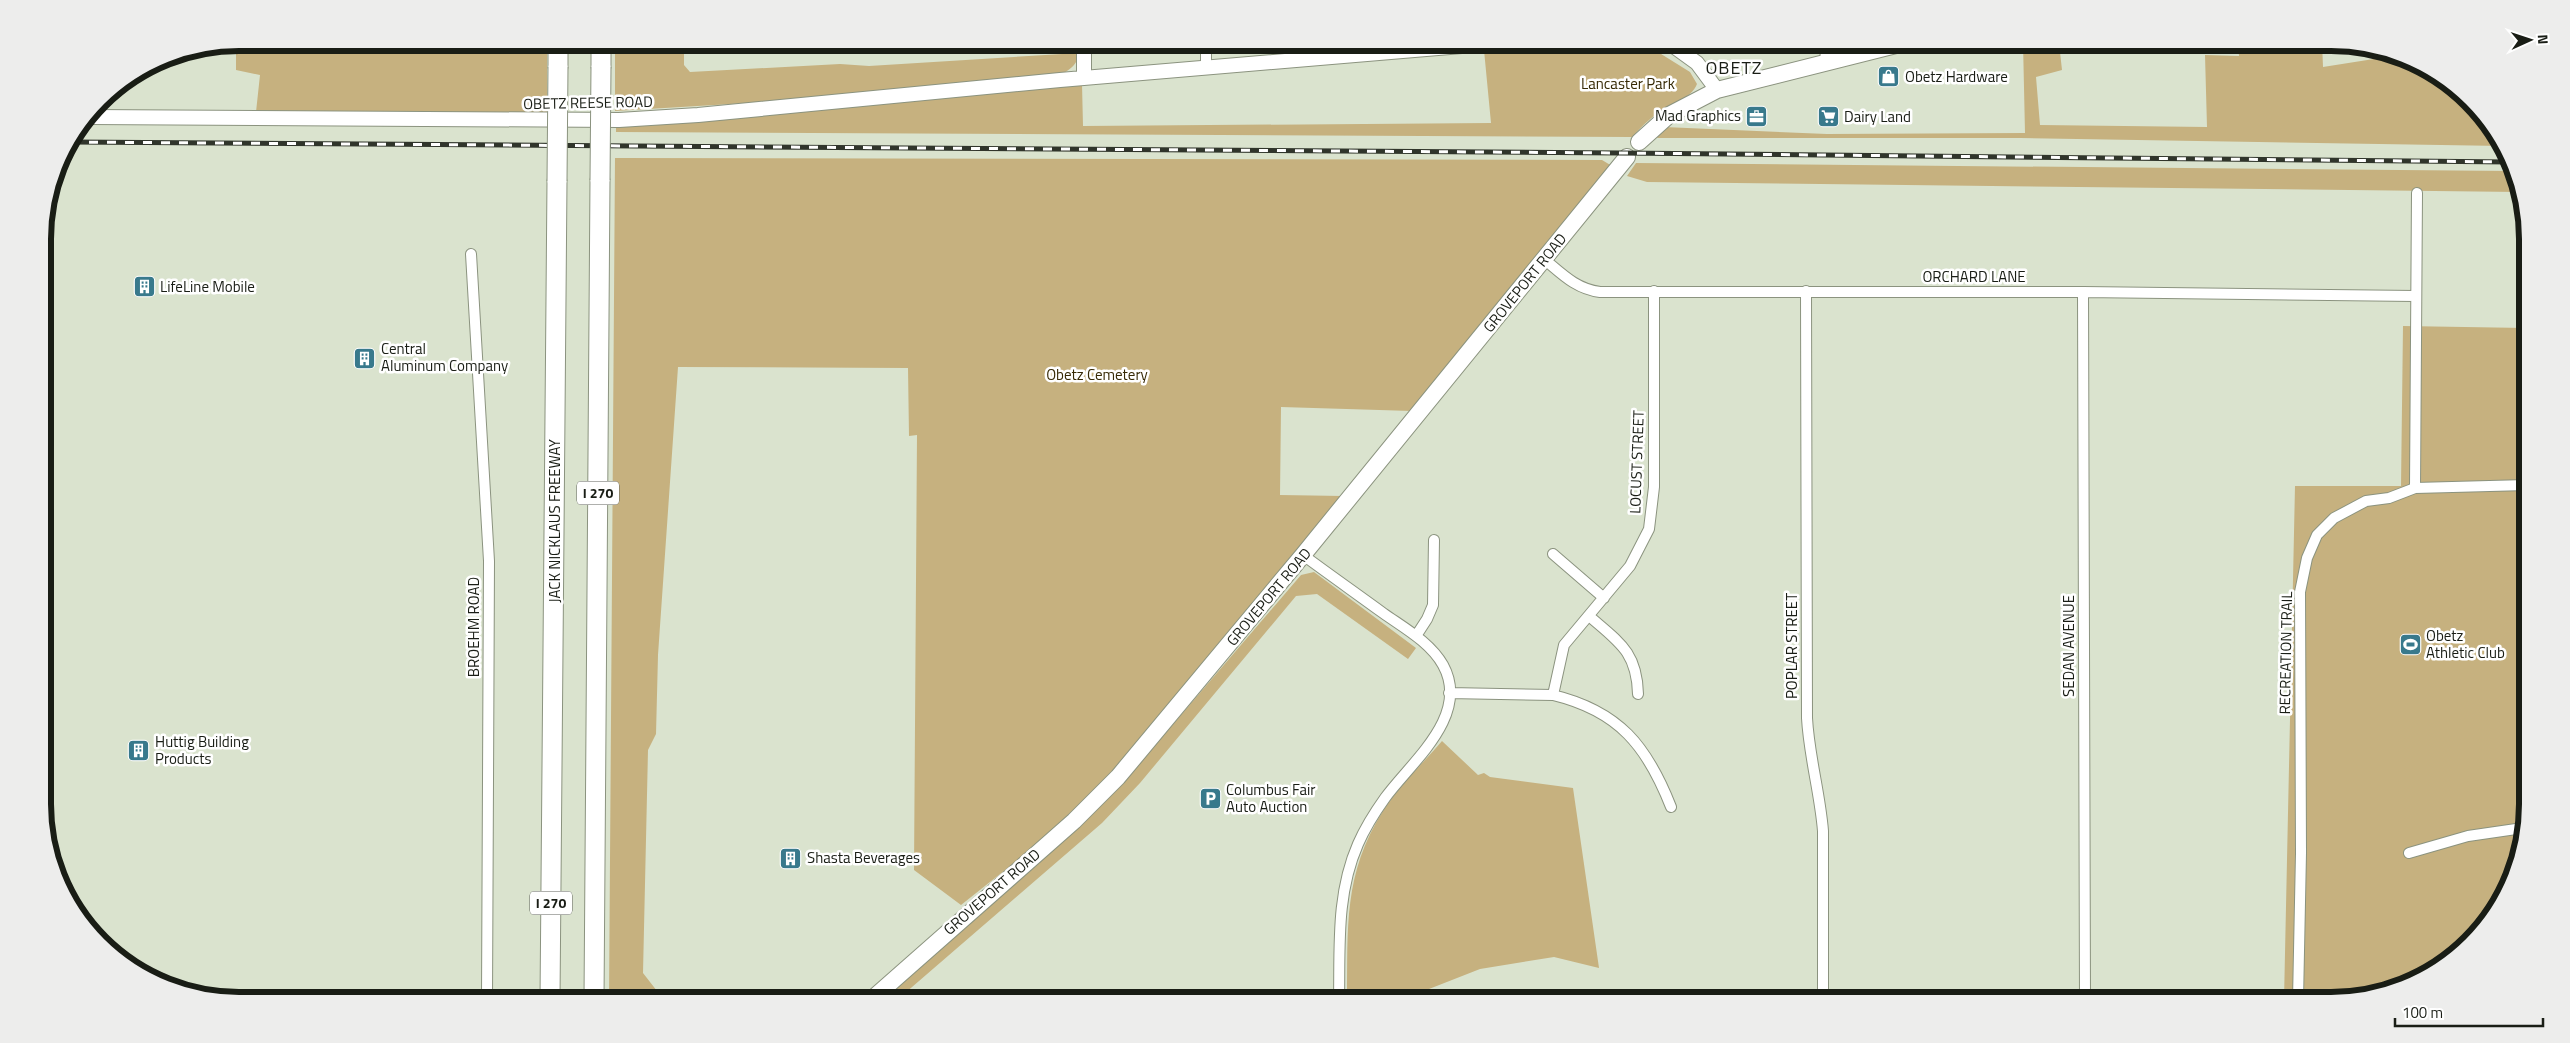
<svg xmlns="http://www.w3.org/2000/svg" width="2570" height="1043" viewBox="0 0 2570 1043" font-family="'Titillium Web',sans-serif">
  <rect width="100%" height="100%" fill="#dae3ce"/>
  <path fill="#c6b17f" d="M2023,42L2059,43L2062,70L2036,77L2040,125L2207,127L2205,55L2239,56L2238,43L2322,42L2323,67L2399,55L2440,76L2479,110L2503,146L2021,138H1657L1664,127L1827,134L2025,133Z
    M236,43H547V113L256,112L260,75L236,70Z
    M615,43H684V65L690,72L840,64L869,66L1062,54L1067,48V43H1081C1079,59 1077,66 1062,74L764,102L615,111Z
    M1630,43L1645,44L1690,72L1697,84C1691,99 1671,104 1658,113C1648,120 1640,128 1632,137L616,132V127L658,125L1082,84L1083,126L1491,123L1484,50Z
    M615,158L1602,160L1612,166L1412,411L1281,407L1280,495L1343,496L1117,770L1054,831L961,905L914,870L917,435L909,436L908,368L678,367L658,655L656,734L648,750L643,973L664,1000H609Z
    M1636,163L2513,171L2519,192L1647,182L1627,176Z
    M2403,326L2526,328L2527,804L2517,867L2487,923L2450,960L2394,990L2343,1000H2284L2295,486H2401Z
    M1314,572L1416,648L1408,659L1317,594L1296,596L1140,783L1102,823L897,1000H883L1073,829L1145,757L1301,575Z
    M1442,741L1478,775L1484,773L1490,777L1573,788L1599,968L1554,957L1480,969L1401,1000L1347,998C1348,928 1343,874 1383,811C1399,786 1423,763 1442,741Z"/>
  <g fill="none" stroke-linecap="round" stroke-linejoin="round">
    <defs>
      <path id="street" d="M1321,42L1322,58
        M1825,42L1826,63
        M1206,69V42
        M471,254L489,561L487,1000
        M1544,259C1562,274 1576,289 1600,292H2083L2415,296
        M1806,291L1807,718C1809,756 1820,793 1823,831V1000
        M2083,292L2085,1000
        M2415,488L2417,193
        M1553,554L1604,598
        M1303,555C1330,575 1357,594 1383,613C1404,628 1430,642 1443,665C1471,716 1411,762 1385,798C1375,812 1365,828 1358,844C1336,894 1340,947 1339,1000
        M1589,616C1619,642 1637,652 1638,694
        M1416,636L1427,619L1433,605L1434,540
        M1449,693L1553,695C1619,711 1647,746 1671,807
        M1553,695L1564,645L1630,566L1649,529L1654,487V291
        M2409,853L2468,836L2523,828
        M2298,1000L2301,853L2300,592L2307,558L2317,535L2334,518L2366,501L2389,498L2415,488L2527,485"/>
      <path id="secondary" d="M1668,42L1697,63L1717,90
        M1084,78V42
        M90,117L619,120L698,115L1060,80L1509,42"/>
      <path id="primary" d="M1639,142L1669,115L1717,90L1908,42
        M871,1000L1074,821L1118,777L1303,555L1627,157"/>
      <path id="highway" d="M558,67V42
        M601,67V42
        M550,1000L557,181
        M594,1000L600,180"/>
    </defs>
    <use href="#street" stroke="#8b937f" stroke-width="12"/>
    <use href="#secondary" stroke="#8b937f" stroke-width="16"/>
    <use href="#primary" stroke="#8b937f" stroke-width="18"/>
    <use href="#highway" stroke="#8b937f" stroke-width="21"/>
    <use href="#street" stroke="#fff" stroke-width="10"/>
    <use href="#secondary" stroke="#fff" stroke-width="14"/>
    <use href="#primary" stroke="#fff" stroke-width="16"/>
    <use href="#highway" stroke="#fff" stroke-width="19"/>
    <defs>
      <path id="rail" d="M71,142L1621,153L2510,162"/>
    </defs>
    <use href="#rail" stroke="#30352b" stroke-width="5"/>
    <use href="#rail" stroke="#fff" stroke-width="3" stroke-dasharray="9" stroke-linecap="butt"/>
    <defs>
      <path id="highway-bridge" d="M600,180L601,67
        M557,181L558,67"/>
    </defs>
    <use href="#highway-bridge" stroke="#8b937f" stroke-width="21" stroke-linecap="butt"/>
    <use href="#highway-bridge" stroke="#fff" stroke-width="19"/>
  </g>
  <defs>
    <symbol id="shop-square" viewBox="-11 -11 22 22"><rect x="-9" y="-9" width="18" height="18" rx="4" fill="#38798c" stroke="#fff"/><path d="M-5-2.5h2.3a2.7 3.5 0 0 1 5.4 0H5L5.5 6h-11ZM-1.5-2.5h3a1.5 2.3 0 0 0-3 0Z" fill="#fff"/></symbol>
    <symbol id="office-square" viewBox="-11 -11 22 22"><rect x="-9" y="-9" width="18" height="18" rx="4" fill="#38798c" stroke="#fff"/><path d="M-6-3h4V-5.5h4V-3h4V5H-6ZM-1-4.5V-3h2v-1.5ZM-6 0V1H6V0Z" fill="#fff"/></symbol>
    <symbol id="supermarket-square" viewBox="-11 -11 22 22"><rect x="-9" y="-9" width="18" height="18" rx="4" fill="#38798c" stroke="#fff"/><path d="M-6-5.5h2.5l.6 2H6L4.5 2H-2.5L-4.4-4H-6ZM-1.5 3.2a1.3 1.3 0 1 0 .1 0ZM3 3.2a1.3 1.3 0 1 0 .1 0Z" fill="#fff"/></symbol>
    <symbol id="building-square" viewBox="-11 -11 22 22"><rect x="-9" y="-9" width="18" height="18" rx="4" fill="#38798c" stroke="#fff"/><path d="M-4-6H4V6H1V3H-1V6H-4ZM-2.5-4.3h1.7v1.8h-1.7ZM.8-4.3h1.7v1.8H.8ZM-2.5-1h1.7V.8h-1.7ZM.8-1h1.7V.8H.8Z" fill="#fff"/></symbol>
    <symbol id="stadium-square" viewBox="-11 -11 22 22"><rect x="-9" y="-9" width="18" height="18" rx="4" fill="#38798c" stroke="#fff"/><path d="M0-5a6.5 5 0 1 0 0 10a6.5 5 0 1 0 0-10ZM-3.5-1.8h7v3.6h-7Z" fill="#fff"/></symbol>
    <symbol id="parking-square" viewBox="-11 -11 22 22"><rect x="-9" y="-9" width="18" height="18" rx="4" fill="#38798c" stroke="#fff"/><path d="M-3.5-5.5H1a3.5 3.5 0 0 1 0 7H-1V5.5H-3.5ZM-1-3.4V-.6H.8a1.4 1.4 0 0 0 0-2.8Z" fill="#fff"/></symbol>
  </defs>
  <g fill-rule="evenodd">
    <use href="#shop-square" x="1876" y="64" width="25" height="25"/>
    <use href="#office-square" x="1744" y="104" width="25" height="25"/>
    <use href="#supermarket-square" x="1816" y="104" width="25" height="25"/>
    <use href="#building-square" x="132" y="274" width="25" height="25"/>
    <use href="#building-square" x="352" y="346" width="25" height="25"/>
    <use href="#stadium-square" x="2398" y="632" width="25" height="25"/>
    <use href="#building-square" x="126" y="738" width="25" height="25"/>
    <use href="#parking-square" x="1198" y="786" width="25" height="25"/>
    <use href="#building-square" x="778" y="846" width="25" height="25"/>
  </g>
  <g text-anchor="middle" stroke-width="5" stroke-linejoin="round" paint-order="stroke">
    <g fill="#fff" stroke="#5e615b" stroke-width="1">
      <rect x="577" y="481.5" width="42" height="23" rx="4"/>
      <rect x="530" y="891.5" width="42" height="23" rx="4"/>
    </g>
    <g font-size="14" font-weight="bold" fill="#191d15">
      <text x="598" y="498">I 270</text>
      <text x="551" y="908">I 270</text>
    </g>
    <g font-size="15" fill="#191d15" stroke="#fff" text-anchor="start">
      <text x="1905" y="82">Obetz Hardware</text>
      <text x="1741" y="121" text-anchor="end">Mad Graphics</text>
      <text x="1844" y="122">Dairy Land</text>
      <text x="160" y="292">LifeLine Mobile</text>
      <text x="381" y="354">Central<tspan x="381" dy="17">Aluminum Company</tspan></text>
      <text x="2426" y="641">Obetz<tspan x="2426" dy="17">Athletic Club</tspan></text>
      <text x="155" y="747">Huttig Building<tspan x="155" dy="17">Products</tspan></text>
      <text x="1226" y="795">Columbus Fair<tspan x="1226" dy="17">Auto Auction</tspan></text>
      <text x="807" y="863">Shasta Beverages</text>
    </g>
    <g font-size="15" fill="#362905" stroke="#fff">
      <text x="1628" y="89">Lancaster Park</text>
      <text x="1097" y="380">Obetz Cemetery</text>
    </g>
    <g font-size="15" fill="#191d15" stroke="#fff">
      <text transform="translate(588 103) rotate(-1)" y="5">OBETZ REESE ROAD</text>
      <text x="1974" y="282">ORCHARD LANE</text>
      <text transform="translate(1525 283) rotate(-51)" y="5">GROVEPORT ROAD</text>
      <text transform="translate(1637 462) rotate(-88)" y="5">LOCUST STREET</text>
      <text transform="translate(555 521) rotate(-90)" y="5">JACK NICKLAUS FREEWAY</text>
      <text transform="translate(1269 597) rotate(-50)" y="5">GROVEPORT ROAD</text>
      <text transform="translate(474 627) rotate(-90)" y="5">BROEHM ROAD</text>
      <text transform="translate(1792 646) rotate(-90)" y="5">POPLAR STREET</text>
      <text transform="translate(2069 646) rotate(-90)" y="5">SEDAN AVENUE</text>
      <text transform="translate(2286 653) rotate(-89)" y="5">RECREATION TRAIL</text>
      <text transform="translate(992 892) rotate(-41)" y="5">GROVEPORT ROAD</text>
    </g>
    <g font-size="18" letter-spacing="1" fill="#191d15" stroke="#fff">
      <text x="1734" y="74">OBETZ</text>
    </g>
  </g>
  <path d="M0 0H2570V1043H0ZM239 51H2331A188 188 0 0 1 2519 239V804A188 188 0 0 1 2331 992H239A188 188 0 0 1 51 804V239A188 188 0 0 1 239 51Z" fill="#ededec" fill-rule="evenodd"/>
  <path fill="none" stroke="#191d15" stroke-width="6" d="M239 51H2331A188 188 0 0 1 2519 239V804A188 188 0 0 1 2331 992H239A188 188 0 0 1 51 804V239A188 188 0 0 1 239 51Z"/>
  <g transform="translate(2530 40) rotate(87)" stroke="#ffffff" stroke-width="4" paint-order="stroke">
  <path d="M0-4L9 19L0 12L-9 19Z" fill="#191d15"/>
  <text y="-8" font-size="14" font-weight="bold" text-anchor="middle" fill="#191d15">N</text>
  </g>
  <path d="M2395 1018v8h148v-8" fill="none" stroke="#191d15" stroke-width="2.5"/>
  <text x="2402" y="1018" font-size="15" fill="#191d15" stroke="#ffffff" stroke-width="4" paint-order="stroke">100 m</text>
</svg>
